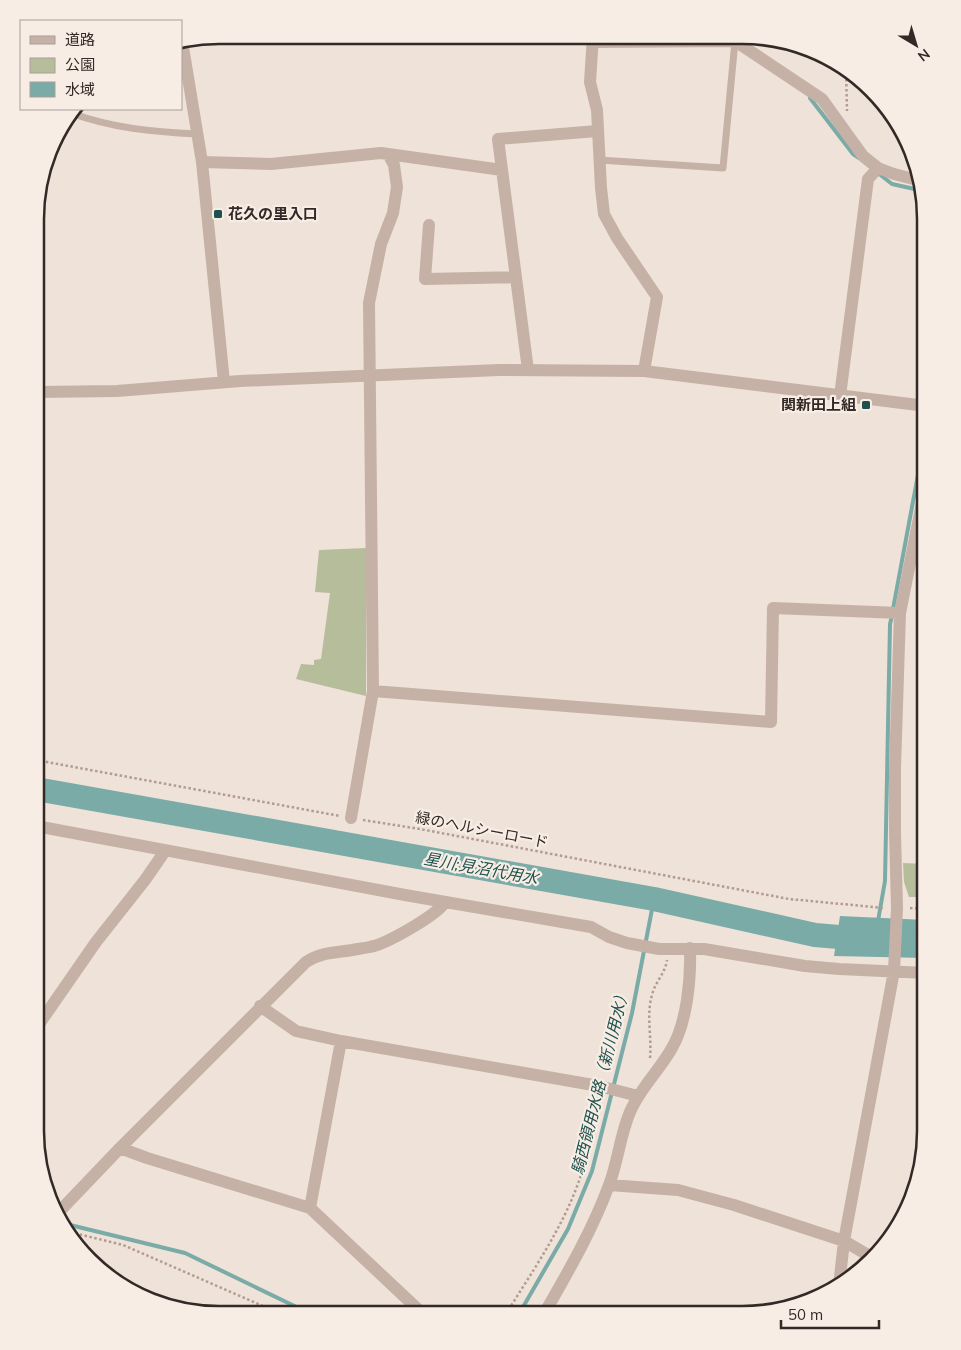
<svg xmlns="http://www.w3.org/2000/svg" width="961" height="1350" viewBox="0 0 961 1350" font-family="Mulish,'Noto Sans JP',sans-serif">
  <rect width="100%" height="100%" fill="#efe2d9"/>
  <path fill="#b6bd9a" d="M366,548V696L296,679L301,664L314,665V660L321,659L330,593L315,592L319,550Z
    M903,863L926,864V897H909L904,882Z"/>
  <path fill="#7aaba7" d="M840,916L926,920V958L834,956Z"/>
  <g fill="none" stroke-linecap="round" stroke-linejoin="round">
    <path stroke="#7aaba7" stroke-width="4" d="M810,98L853,154L859,158
      M878,173L892,184L919,190
      M893,609L920,464L926,422
      M878,921L885,881L890,624L892,616
      M62,1223L185,1253L311,1314
      M519,1314L568,1229L592,1171L632,1013L654,899"/>
    <path stroke="#7aaba7" stroke-width="24" d="M36,789L654,899L815,935L875,940L926,941"/>
    <path stroke="#b29b90" stroke-width="2.5" stroke-dasharray="2.5 2.5" stroke-linecap="butt" d="M846,69L847,111
      M36,760L340,816
      M363,820L420,829L789,899L884,908
      M910,908L926,909
      M650,1058C652,1037 646,1015 652,995C655,982 665,974 667,960
      M70,1232L123,1245L281,1314
      M506,1314C535,1267 569,1219 584,1165C591,1143 593,1120 597,1097"/>
    <path stroke="#c6b1a6" stroke-width="7" d="M71,113C112,128 153,132 197,134
      M599,160L723,168L735,41"/>
    <path stroke="#c6b1a6" stroke-width="12" d="M593,36L590,82L597,110L601,188L604,214L617,238L657,297L644,371
      M593,42L735,41L822,99L863,156L878,168L894,174L917,180
      M388,154L394,165L397,187L393,213L381,244L369,303L373,691L771,722L773,608L900,613
      M202,162L271,164L381,153L502,170
      M429,225L425,279L516,277
      M528,370L498,139L597,131
      M840,396L868,179L878,168
      M351,818L373,691
      M36,826L405,895L591,927L609,937L627,943L659,949H704L805,966L839,969L926,973
      M260,1006L296,1031L341,1041L599,1086L638,1096
      M35,1030L96,942L145,880L165,851
      M120,1148L147,1158L310,1208L423,1314
      M609,1185L678,1190L734,1205L844,1241L873,1258
      M310,1208L341,1041
      M56,1215L120,1148L306,962C323,951 338,953 358,949C365,948 373,947 380,944C395,938 437,915 445,902
      M839,1286L844,1241L894,971L897,908L895,834V768L900,613L926,483
      M544,1314C568,1272 592,1231 609,1185C618,1162 620,1135 630,1112C640,1088 659,1071 672,1048C687,1022 691,979 690,948"/>
    <path stroke="#c6b1a6" stroke-width="12" d="M182,41L202,162L224,382
      M36,392L117,391L240,381L499,370L644,371L926,406"/>
  </g>
  <g fill="#1f524f" stroke="#f8ede5" stroke-width="2">
    <rect x="213" y="209" width="10" height="10" rx="2.5"/>
    <rect x="861" y="400" width="10" height="10" rx="2.5"/>
  </g>
  <g text-anchor="middle" stroke-width="4.5" stroke-linejoin="round" paint-order="stroke">
    <g font-size="15" font-weight="bold" fill="#332926" stroke="#f8ede5" text-anchor="start">
      <text x="228" y="219">花久の里入口</text>
      <text x="856" y="410" text-anchor="end">関新田上組</text>
    </g>
    <g font-size="15" fill="#332926" stroke="#f8ede5">
      <text transform="translate(482 830) rotate(11)" y="5">緑のヘルシーロード</text>
    </g>
    <g font-size="16" font-style="italic" fill="#1f524f" stroke="#f8ede5">
      <text transform="translate(481 868) rotate(10)" y="6">星川;見沼代用水</text>
      <text transform="translate(600 1081) rotate(-76)" y="6">騎西領用水路（新川用水）</text>
    </g>
  </g>
  <path d="M0 0H961V1350H0ZM219 44H742A175 175 0 0 1 917 219V1131A175 175 0 0 1 742 1306H219A175 175 0 0 1 44 1131V219A175 175 0 0 1 219 44Z" fill="#f8ede5" fill-rule="evenodd"/>
  <path fill="none" stroke="#332926" stroke-width="2.5" d="M219 44H742A175 175 0 0 1 917 219V1131A175 175 0 0 1 742 1306H219A175 175 0 0 1 44 1131V219A175 175 0 0 1 219 44Z"/>
  <rect x="20" y="20" width="162" height="90" fill="#f8ede5" stroke="#a99f99"/>
  <rect x="30" y="36" width="25" height="8" fill="#c6b1a6" stroke="#a99f99"/>
  <text x="65" y="45" font-size="15" fill="#332926">道路</text>
  <rect x="30" y="58" width="25" height="15" fill="#b6bd9a" stroke="#a99f99"/>
  <text x="65" y="70" font-size="15" fill="#332926">公園</text>
  <rect x="30" y="82" width="25" height="15" fill="#7aaba7" stroke="#a99f99"/>
  <text x="65" y="95" font-size="15" fill="#332926">水域</text>
  <g transform="translate(916 45) rotate(142)" stroke="#f8ede5" stroke-width="4" paint-order="stroke">
  <path d="M0-4L9 19L0 12L-9 19Z" fill="#332926"/>
  <text y="-8" font-size="14" font-weight="bold" text-anchor="middle" fill="#332926">N</text>
  </g>
  <path d="M781 1320v8h98v-8" fill="none" stroke="#332926" stroke-width="2.5"/>
  <text x="788" y="1320" font-size="15" fill="#332926" stroke="#f8ede5" stroke-width="4" paint-order="stroke">50 m</text>
</svg>
